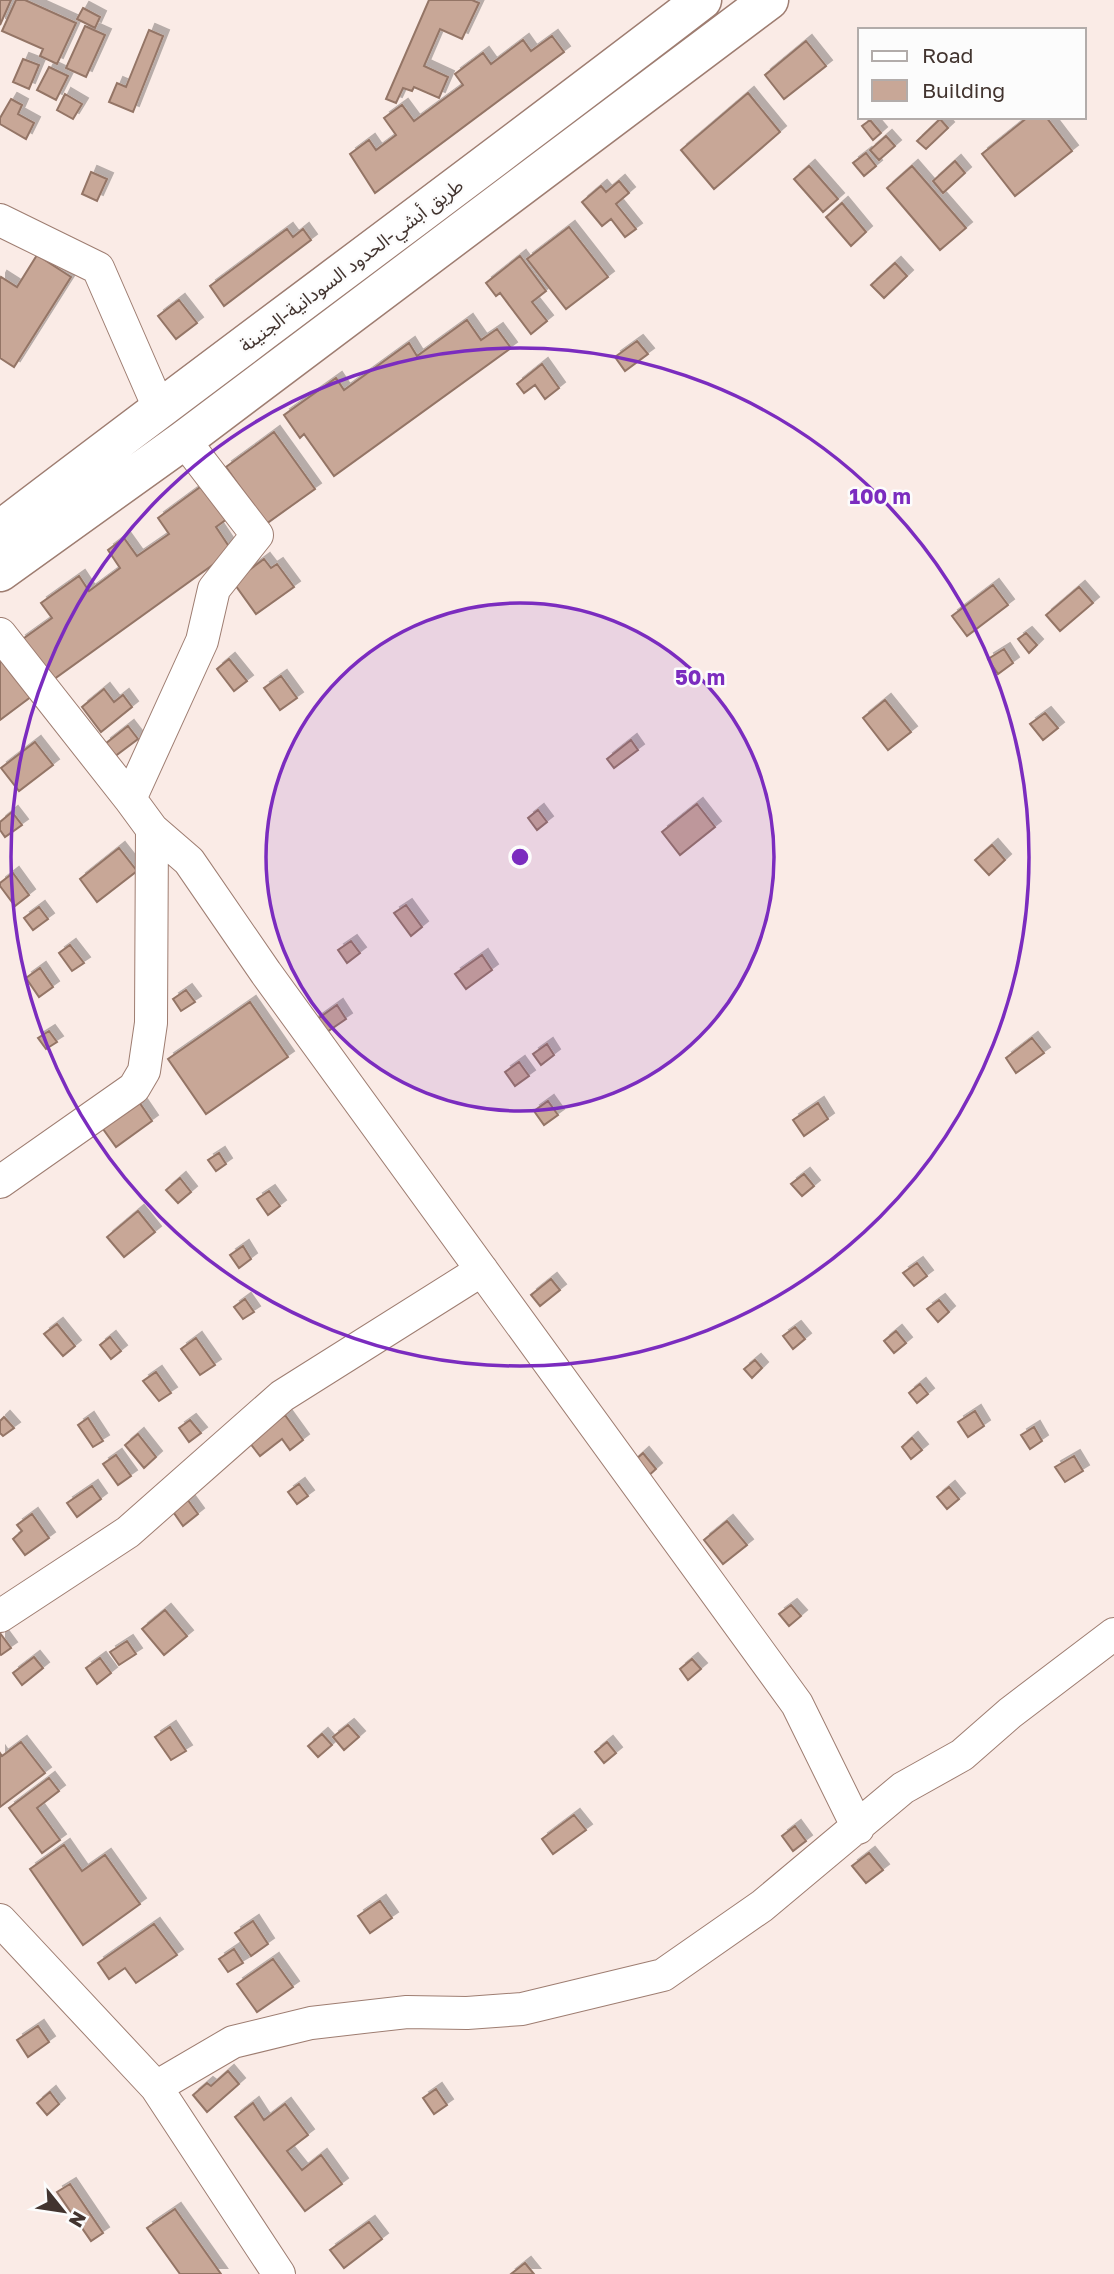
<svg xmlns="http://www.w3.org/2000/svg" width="1114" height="2274" viewBox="0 0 1114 2274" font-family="'Golos Text','Noto Sans Arabic',sans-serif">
  <defs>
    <filter id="shadow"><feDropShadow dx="6" dy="-6" stdDeviation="0" flood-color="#0004"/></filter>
  </defs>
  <rect width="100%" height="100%" fill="#faebe6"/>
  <path fill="#c8a797" stroke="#947566" stroke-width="2" filter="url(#shadow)" d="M0,0H11L0,25Z
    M16,0H25L76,23L57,64L40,56L43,49L2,31Z
    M429,0H472L479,3L462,39L440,29L424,66L448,77L439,98L414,87L412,91L403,88L396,103L386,99Z
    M83,8L100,17L95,28L77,19Z
    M85,26L105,35L86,77L66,68Z
    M149,30L163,36L133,112L109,102L117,83L126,87Z
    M552,36L564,52L375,193L350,154L369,140L376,150L396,135L384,118L402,105L414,121L463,85L455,74L483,53L491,64L523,40L531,51Z
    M806,41L826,66L784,99L765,75Z
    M23,59L39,65L29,89L13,82Z
    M49,67L68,76L56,100L37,90Z
    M748,93L780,132L714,189L681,150Z
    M65,94L82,104L73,119L57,110Z
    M11,99L22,105L18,114L34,123L26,139L0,124V118Z
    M1028,117H1046L1072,151L1015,196L982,154Z
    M940,119L948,128L926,149L917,141Z
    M870,120L881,133L873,140L862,126Z
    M886,136L895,146L879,160L870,150Z
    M866,153L876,166L864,176L853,163Z
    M955,161L965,173L943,193L933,181Z
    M809,166L838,199L823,212L794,179Z
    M912,166L966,228L940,250L887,188Z
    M91,172L107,179L97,201L82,194Z
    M619,181L629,193L616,204L636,229L625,237L611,219L602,226L582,202L601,186L606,192Z
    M842,203L866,232L851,246L826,217Z
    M569,227L608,277L566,309L527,259Z
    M287,229L293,237L303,229L311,240L224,306L210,286Z
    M37,255L71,277L14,367L0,358V279L1,277L17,287Z
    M520,256L546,291L532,302L547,321L531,334L500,293L496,296L486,283Z
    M895,263L907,276L884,298L871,285Z
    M179,300L197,323L176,339L158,316Z
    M467,320L481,340L497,329L511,348L334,476L304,434L300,438L284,415L336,378L344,390L409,343L417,356Z
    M637,341L648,354L625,371L615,357Z
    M542,364L559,388L545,399L535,385L524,393L517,384Z
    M274,432L315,489L266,524L226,467Z
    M207,482L231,516L216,527L232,551L50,682L20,641L52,618L41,603L79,576L89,591L120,568L108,550L124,538L137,556L169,534L158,518Z
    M264,559L271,568L277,564L294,587L256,614L233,582Z
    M993,585L1008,605L967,636L952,616Z
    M1079,587L1093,603L1060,631L1046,615Z
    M1026,633L1037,645L1029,653L1018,639Z
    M1004,649L1013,663L998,674L988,659Z
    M0,652L32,696L0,720Z
    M229,659L247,681L234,691L217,669Z
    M281,676L297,698L280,710L264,688Z
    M104,689L114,702L123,695L132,707L101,732L82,707Z
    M885,700L911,732L888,750L863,718Z
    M1045,713L1058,728L1043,740L1030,724Z
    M128,726L138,739L114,757L105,744Z
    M631,740L638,750L614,768L607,759Z
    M35,742L53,765L19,791L1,768Z
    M697,804L715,827L680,855L662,832Z
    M538,810L547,822L537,830L528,818Z
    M12,812L22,825L5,837L0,830V822Z
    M992,845L1005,860L989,875L975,860Z
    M119,848L137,871L97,902L80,879Z
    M13,873L29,895L15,906L0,886V883Z
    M406,905L422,927L411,936L394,913Z
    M39,907L48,919L33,930L24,918Z
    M351,941L360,953L347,963L338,950Z
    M70,945L84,963L72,971L59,953Z
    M482,955L492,970L466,989L455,974Z
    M40,968L53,987L39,997L26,978Z
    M186,990L195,1002L181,1011L173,999Z
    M250,1002L288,1057L206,1114L168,1059Z
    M337,1005L346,1019L321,1036L312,1023Z
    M49,1031L57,1042L46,1049L38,1038Z
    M1032,1038L1044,1053L1016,1073L1006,1058Z
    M547,1044L554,1055L541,1065L533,1054Z
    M519,1062L529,1076L515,1086L505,1072Z
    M135,1096L152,1121L116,1147L98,1122Z
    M548,1101L558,1115L544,1125L534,1111Z
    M818,1103L828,1119L804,1136L793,1120Z
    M219,1153L226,1164L216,1171L208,1160Z
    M804,1174L814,1186L802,1196L791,1184Z
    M180,1178L191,1192L178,1203L166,1190Z
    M269,1191L280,1206L268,1215L257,1199Z
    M138,1211L155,1232L124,1257L107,1237Z
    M243,1246L251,1259L239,1268L230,1255Z
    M917,1263L927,1276L914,1286L903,1273Z
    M551,1279L560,1290L540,1306L531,1295Z
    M245,1299L254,1312L243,1319L234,1307Z
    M939,1300L949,1312L938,1322L927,1309Z
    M57,1324L75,1346L63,1356L44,1334Z
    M795,1327L805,1339L793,1349L783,1336Z
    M896,1331L906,1343L894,1353L884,1341Z
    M110,1337L121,1351L111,1359L100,1345Z
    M196,1338L215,1365L200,1375L181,1349Z
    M755,1360L762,1368L752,1378L744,1369Z
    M156,1372L171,1393L159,1401L143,1381Z
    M920,1384L928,1394L917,1403L909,1393Z
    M975,1411L984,1426L968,1437L958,1422Z
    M285,1415L303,1440L290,1450L282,1439L260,1456L249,1442Z
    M4,1417L14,1428L3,1436L0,1433V1421Z
    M88,1418L103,1441L93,1447L78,1425Z
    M190,1420L201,1433L189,1442L179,1428Z
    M1034,1427L1042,1441L1030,1449L1021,1435Z
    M138,1434L156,1457L144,1468L125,1445Z
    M912,1438L922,1450L911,1459L902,1447Z
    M643,1453L656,1469L646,1478L633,1462Z
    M116,1455L131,1476L118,1485L103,1464Z
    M1074,1456L1083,1471L1065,1482L1055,1467Z
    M299,1484L308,1496L297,1504L288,1492Z
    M92,1486L101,1499L77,1517L67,1503Z
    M949,1487L959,1499L947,1509L937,1497Z
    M182,1492L198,1514L183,1526L167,1503Z
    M32,1514L49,1538L25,1555L13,1539L22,1531L17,1525Z
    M727,1521L747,1545L723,1564L704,1540Z
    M791,1605L801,1616L789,1626L779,1614Z
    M165,1610L187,1636L164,1655L142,1629Z
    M0,1633L11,1648L1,1655L0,1654Z
    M127,1641L136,1654L119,1665L110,1652Z
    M34,1657L43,1668L22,1685L13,1673Z
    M100,1658L111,1673L97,1684L86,1668Z
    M692,1659L701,1669L688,1680L680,1669Z
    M348,1725L359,1737L344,1750L333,1737Z
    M170,1727L186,1751L171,1760L155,1737Z
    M322,1734L332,1745L318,1757L308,1746Z
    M21,1742L45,1773L0,1807V1753L2,1756Z
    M607,1742L616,1753L604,1763L595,1752Z
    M49,1778L59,1791L37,1808L60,1840L42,1853L9,1808Z
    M574,1815L586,1830L553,1854L542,1839Z
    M795,1826L806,1841L793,1851L782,1836Z
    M64,1845L82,1871L105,1855L140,1904L83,1945L30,1869Z
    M869,1853L883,1870L866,1883L852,1866Z
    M380,1901L392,1918L370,1933L358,1916Z
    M253,1921L268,1944L251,1956L235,1933Z
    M154,1924L177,1955L136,1983L125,1968L109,1979L98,1963Z
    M234,1949L243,1963L228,1972L219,1959Z
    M273,1959L293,1987L257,2012L237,1984Z
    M38,2026L49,2042L28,2057L17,2040Z
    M228,2071L239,2084L207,2112L193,2095L207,2083L211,2086Z
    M436,2089L447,2105L434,2114L423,2098Z
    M50,2092L59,2104L47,2115L37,2103Z
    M253,2103L264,2120L285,2104L308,2135L287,2151L302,2170L321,2155L342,2184L305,2211L235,2117Z
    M70,2184L103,2233L91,2241L57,2192Z
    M175,2209L221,2274H180L147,2228Z
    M369,2222L382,2239L344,2268L330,2250Z
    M525,2263L534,2274H511Z"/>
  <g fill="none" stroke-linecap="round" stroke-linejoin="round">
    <defs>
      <path id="minor" d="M0,220L98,268L159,408
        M184,440L257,535L214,589L202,641L130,799L152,829L189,861L266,973L797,1704L858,1828
        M0,634L130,799
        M0,1182L134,1088L144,1071L151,1023L152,829
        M0,1616L128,1532L282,1396L482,1270
        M0,1920L156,2087L279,2274
        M156,2087L233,2042L311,2023L407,2012L467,2013L522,2009L663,1975L762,1906L903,1788L962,1755L1010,1713L1114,1634"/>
      <path id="trunk" d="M0,530C233,352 469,179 702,0
        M0,572L184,440L769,0"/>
    </defs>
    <use href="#minor" stroke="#9e7d71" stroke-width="34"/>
    <use href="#trunk" stroke="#9e7d71" stroke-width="41"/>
    <use href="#minor" stroke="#fff" stroke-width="32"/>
    <use href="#trunk" stroke="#fff" stroke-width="38"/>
  </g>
  <circle cx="520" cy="857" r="254" fill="#7b2cbf" fill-opacity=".12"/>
  <g fill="none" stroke="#7b2cbf" stroke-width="3.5">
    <circle cx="520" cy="857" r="254"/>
    <circle cx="520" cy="857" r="509"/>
  </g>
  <g text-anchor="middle" stroke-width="5" stroke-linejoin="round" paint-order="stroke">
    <g font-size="19" fill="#42342f" stroke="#fcfcfc">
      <text transform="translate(351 265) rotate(-37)" y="7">طريق أبشي-الحدود السودانية-الجنينة</text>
    </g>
  </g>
  <circle cx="520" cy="857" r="10" fill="#7b2cbf" stroke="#fcfcfc" stroke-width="3.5"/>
  <g font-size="21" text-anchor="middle" font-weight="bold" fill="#7b2cbf" stroke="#fcfcfc" stroke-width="5" stroke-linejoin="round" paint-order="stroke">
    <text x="880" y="504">100 m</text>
    <text x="700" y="685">50 m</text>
  </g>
  <rect x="858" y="28" width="228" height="91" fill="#fcfcfc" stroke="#b2acaa" stroke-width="2"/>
  <rect x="872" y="51" width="35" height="10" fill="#ffffff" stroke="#b2acaa" stroke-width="2"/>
  <text x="922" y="63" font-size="21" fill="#42342f">Road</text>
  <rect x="872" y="80" width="35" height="21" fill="#c8a797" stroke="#b2acaa" stroke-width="2"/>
  <text x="922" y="98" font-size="21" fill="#42342f">Building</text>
  <g transform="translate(63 2211) rotate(120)" stroke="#fcfcfc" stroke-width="5" paint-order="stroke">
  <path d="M0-5L12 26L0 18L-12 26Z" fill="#42342f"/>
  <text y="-10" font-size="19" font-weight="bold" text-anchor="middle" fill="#42342f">N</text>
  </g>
</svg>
